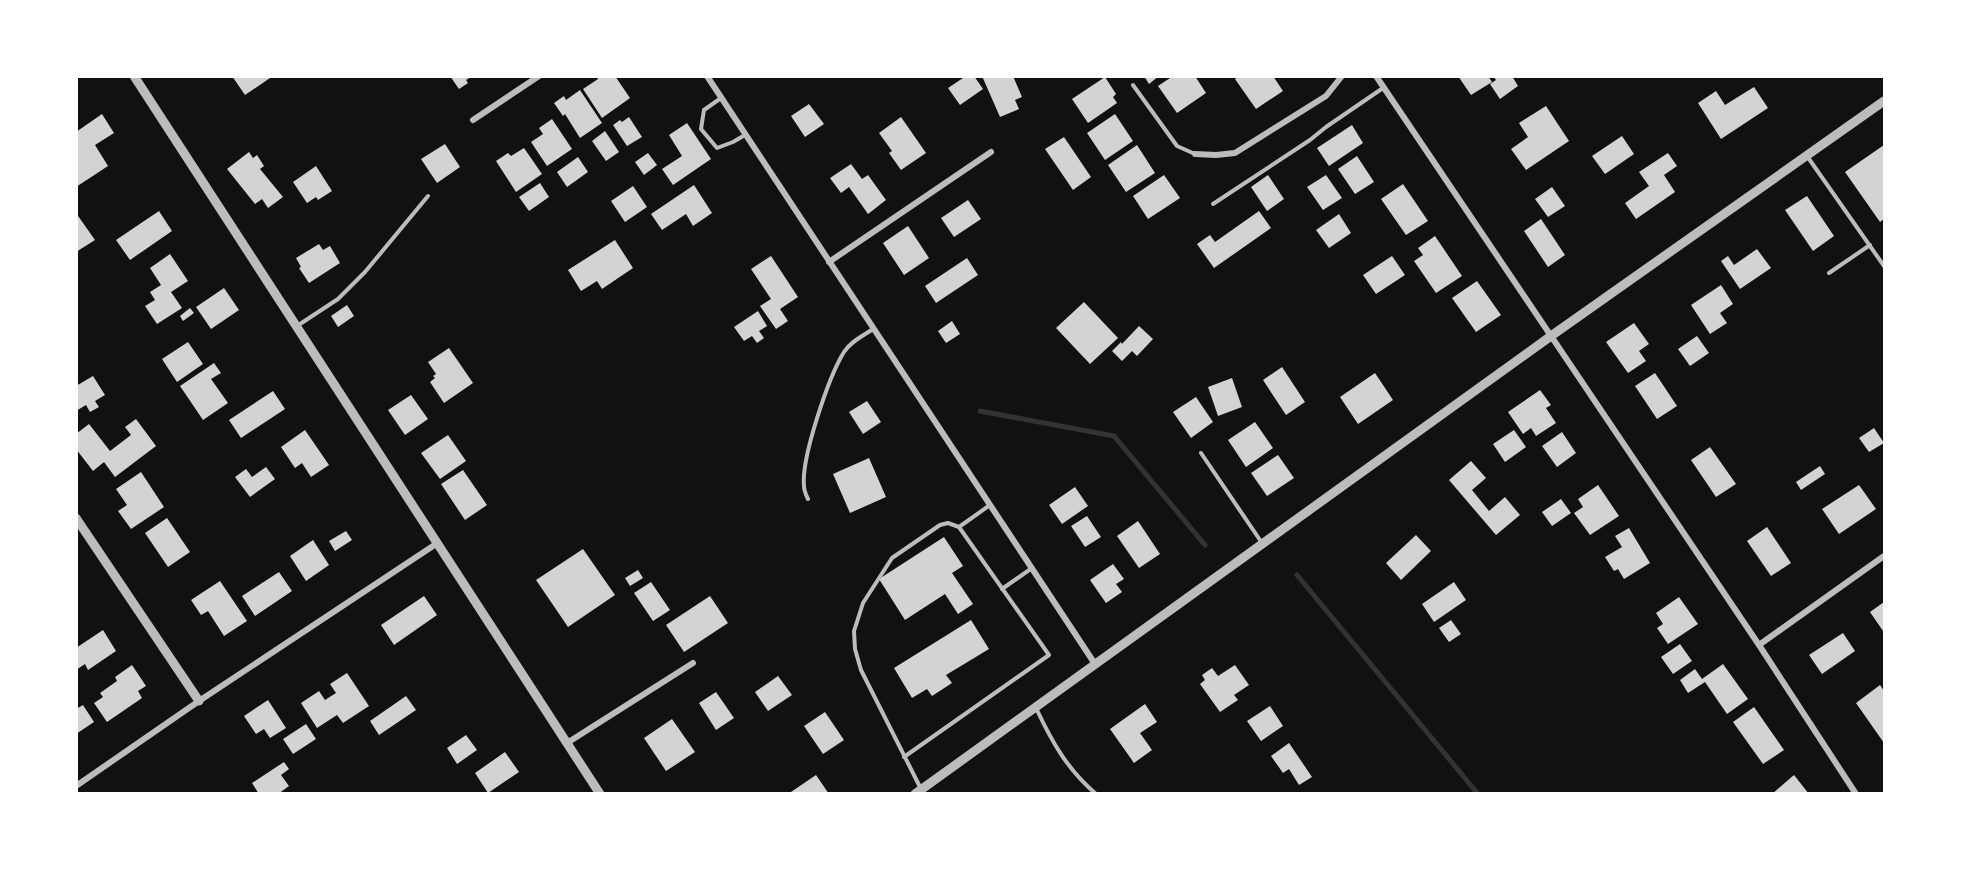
<svg xmlns="http://www.w3.org/2000/svg" width="1961" height="870" viewBox="0 0 1961 870" font-family="'Sofia Sans Condensed',sans-serif">
  <rect width="100%" height="100%" fill="#111"/>
  <g fill="none" stroke-linecap="round" stroke-linejoin="round">
    <path stroke="#333" stroke-width="5" d="M980,411L1114,436L1205,545
      M1297,575L1478,794"/>
  </g>
  <path fill="#d3d3d3" d="M232,76H273L245,95Z
    M450,76H473L466,80L468,83L459,89Z
    M597,76H615L630,98L602,118L583,89L598,79Z
    M966,76H974L983,89L960,105L948,88Z
    M982,76H1013L1022,97L1015,100L1019,109L1000,117Z
    M1144,76H1159L1149,84Z
    M1173,76H1195L1206,93L1177,113L1158,86Z
    M1239,76H1273L1283,91L1256,109L1235,79Z
    M1458,76H1488L1492,82L1471,95Z
    M1493,76H1512L1518,86L1500,99L1490,84L1496,80Z
    M1105,77L1116,94L1113,97L1117,103L1088,123L1072,99Z
    M1754,87L1768,108L1721,139L1698,103L1716,91L1725,105Z
    M580,90L602,123L580,138L565,114L563,116L554,103L564,96L566,100Z
    M809,104L824,124L805,137L791,116Z
    M1546,106L1569,141L1526,170L1511,149L1528,137L1519,123Z
    M102,114L114,133L95,145L108,166L76,187V132Z
    M1115,114L1133,141L1105,160L1087,133Z
    M629,117L642,137L627,146L613,125L620,120L622,122Z
    M901,117L926,153L901,170L889,153L892,151L879,133Z
    M552,119L572,149L547,166L531,142L543,134L539,128Z
    M687,123L711,159L673,185L662,169L682,156L669,135Z
    M1352,125L1363,143L1329,166L1317,148Z
    M605,131L619,152L606,161L592,141Z
    M1622,136L1634,154L1605,174L1592,156Z
    M1064,137L1091,177L1073,190L1045,149Z
    M445,144L460,167L437,183L421,159Z
    M1137,145L1155,173L1126,192L1108,165Z
    M1884,145V219L1880,222L1845,172Z
    M524,148L542,174L516,192L496,161L508,153L511,156Z
    M249,152L253,158L257,155L264,166L260,169L283,197L268,208L262,199L255,204L227,169Z
    M648,153L657,165L644,175L635,162Z
    M1668,153L1677,166L1664,175L1675,192L1636,219L1625,203L1649,186L1639,172Z
    M1357,156L1374,182L1355,194L1338,169Z
    M578,157L588,172L567,187L557,172Z
    M851,164L862,179L868,175L886,200L868,214L849,187L841,193L830,178Z
    M316,166L332,191L318,200L316,197L307,203L293,182Z
    M1164,175L1180,198L1148,219L1133,196Z
    M1268,175L1284,199L1267,211L1251,187Z
    M1326,175L1342,198L1323,210L1307,187Z
    M540,183L549,197L529,211L519,197Z
    M1403,184L1428,221L1406,235L1381,199Z
    M694,185L712,213L693,226L686,214L662,230L651,214Z
    M633,186L647,207L625,222L611,201Z
    M1552,187L1565,206L1548,217L1535,199Z
    M1807,196L1834,236L1813,251L1785,210Z
    M968,200L981,219L954,237L941,218Z
    M159,211L172,231L130,260L116,240Z
    M1259,211L1271,228L1214,268L1197,244L1210,235L1215,242Z
    M76,213L95,240L76,252Z
    M1339,214L1351,233L1329,248L1316,230Z
    M1541,219L1565,255L1548,267L1524,231Z
    M908,226L929,258L904,275L883,243Z
    M1435,236L1462,276L1436,293L1414,261L1423,255L1418,248Z
    M615,240L633,268L602,289L597,281L581,291L568,270Z
    M319,244L323,250L330,246L340,263L309,283L299,268L301,267L296,258Z
    M1757,249L1771,268L1740,289L1721,261L1728,256L1734,265Z
    M170,254L188,281L171,292L182,308L157,324L145,306L155,300L150,292L161,285L150,268Z
    M771,256L798,297L780,309L788,321L776,329L760,306L771,299L751,269Z
    M1392,256L1405,275L1376,294L1363,275Z
    M967,258L978,275L936,303L925,286Z
    M1477,281L1501,315L1476,332L1452,298Z
    M1721,285L1733,304L1720,313L1727,323L1710,334L1691,305Z
    M224,288L239,310L211,329L196,307Z
    M1084,302L1118,338L1090,364L1056,328Z
    M347,305L354,316L338,327L331,316Z
    M190,308L194,313L183,321L180,316Z
    M758,311L767,326L759,331L764,338L757,343L752,336L744,341L734,327Z
    M952,321L960,334L946,343L938,331Z
    M1634,323L1649,344L1639,351L1646,361L1628,373L1606,342Z
    M1139,326L1153,339L1137,356L1132,351L1122,361L1112,351L1121,342L1122,344Z
    M1697,336L1709,353L1690,366L1678,349Z
    M188,342L203,364L177,382L162,359Z
    M449,348L473,383L444,403L430,382L435,378L433,376L436,374L428,362Z
    M214,363L221,373L211,379L228,403L203,420L180,386Z
    M1282,367L1305,402L1286,415L1263,380Z
    M1375,373L1393,400L1358,424L1340,397Z
    M1655,373L1677,406L1657,419L1635,386Z
    M93,376L105,395L95,401L99,407L90,412L86,405L76,411V386Z
    M1232,378L1242,407L1218,416L1208,387Z
    M1540,390L1551,405L1546,408L1556,423L1536,436L1531,428L1523,434L1508,412Z
    M273,391L285,409L241,438L229,420Z
    M411,395L428,419L405,435L388,410Z
    M1196,397L1213,422L1191,438L1173,412Z
    M867,401L881,422L863,434L849,412Z
    M136,419L156,446L115,477L104,462L93,471L76,449V434L89,424L110,451L131,435L125,427Z
    M1255,422L1273,448L1246,467L1228,440Z
    M1874,428L1884,443L1869,452L1859,438Z
    M305,430L329,465L311,477L302,463L295,468L281,447Z
    M1514,430L1526,447L1505,462L1493,444Z
    M1562,432L1576,453L1557,467L1542,446Z
    M448,435L466,461L440,479L421,453Z
    M1710,447L1736,484L1716,497L1691,460Z
    M1278,455L1294,478L1267,496L1251,473Z
    M869,458L886,497L850,513L833,474Z
    M1471,461L1486,478L1472,490L1489,511L1505,497L1520,515L1496,535L1449,480Z
    M1820,466L1825,474L1801,490L1796,482Z
    M266,467L275,479L250,497L235,477L246,469L252,477Z
    M463,470L487,505L465,520L441,484Z
    M141,472L164,507L131,529L118,511L127,505L116,489Z
    M1598,485L1619,516L1590,535L1574,513L1583,507L1578,499Z
    M1859,485L1876,509L1839,534L1822,509Z
    M1075,487L1088,506L1062,524L1049,505Z
    M1561,499L1571,513L1552,526L1542,512Z
    M1087,516L1101,537L1085,547L1071,526Z
    M167,518L190,552L168,567L145,533Z
    M1138,521L1160,554L1139,568L1117,536Z
    M1767,527L1791,563L1771,576L1747,541Z
    M1629,528L1650,563L1624,579L1618,569L1614,571L1605,557L1622,547L1615,536Z
    M346,531L352,540L335,551L329,541Z
    M1416,535L1431,551L1401,580L1386,563Z
    M944,537L963,566L952,573L973,604L958,614L945,594L905,620L879,579Z
    M313,540L329,565L306,581L290,556Z
    M583,549L615,595L568,627L536,580Z
    M1113,564L1124,579L1116,584L1122,592L1106,603L1090,580Z
    M638,570L643,578L630,586L625,578Z
    M279,572L292,591L255,616L242,596Z
    M220,581L247,621L224,636L208,611L201,615L191,600Z
    M651,582L670,610L653,621L634,593Z
    M1454,582L1466,600L1434,622L1422,604Z
    M424,596L437,615L394,645L381,625Z
    M710,596L728,623L684,652L666,625Z
    M1679,597L1698,624L1668,644L1657,628L1663,624L1656,613Z
    M1884,602V629L1883,631L1870,612Z
    M971,620L989,649L946,675L952,683L932,696L927,689L912,698L894,668Z
    M1451,620L1461,634L1449,642L1439,628Z
    M103,630L116,651L88,670L85,664L76,670V648Z
    M1843,633L1855,651L1822,674L1809,655Z
    M1680,644L1692,661L1673,674L1661,657Z
    M1723,664L1748,699L1727,714L1705,682L1688,693L1680,680L1695,669L1702,679Z
    M132,665L146,686L138,691L142,698L107,722L94,703L103,697L100,693L117,681L115,677Z
    M1235,665L1249,685L1234,695L1238,700L1220,712L1200,684L1205,680L1202,675L1212,668L1218,676Z
    M347,673L369,706L343,723L337,715L317,728L301,703L319,691L325,700L336,693L330,684Z
    M778,676L792,695L768,711L755,692Z
    M1880,685L1884,691V743L1856,703Z
    M716,692L734,718L716,730L699,703Z
    M406,696L416,710L379,735L370,721Z
    M268,700L286,728L270,738L264,729L256,734L244,716Z
    M1145,704L1157,722L1140,733L1152,750L1134,763L1110,729Z
    M83,705L94,722L76,734V709Z
    M1270,706L1283,726L1261,741L1247,721Z
    M1754,707L1784,750L1763,764L1733,722Z
    M825,712L844,740L823,754L804,726Z
    M672,719L695,752L666,771L644,738Z
    M306,724L316,739L293,754L283,739Z
    M466,735L477,750L457,764L447,748Z
    M1289,743L1312,777L1299,785L1289,769L1283,773L1271,756Z
    M505,752L519,772L488,793L475,773Z
    M284,762L289,769L281,775L289,786L278,794H259L252,783Z
    M816,775L829,794H788Z
    M1794,775L1809,794H1772Z"/>
  <g fill="none" stroke-linecap="round" stroke-linejoin="round">
    <path stroke="#bcbcbc" stroke-width="4" d="M1133,85L1177,146L1195,154
      M721,98L704,110L701,129L717,148L733,142L745,135
      M1807,156L1884,266
      M1213,204L1310,140L1326,127L1383,88
      M1829,273L1870,245
      M297,326L338,299L365,272L428,196
      M1201,453L1262,543
      M808,499C806,495 804,490 804,486C801,458 829,376 844,352C851,341 863,336 873,329
      M1002,589L1032,568
      M1036,708C1052,742 1067,769 1096,794
      M904,757L1049,655L959,527L990,505
      M921,789L861,670L855,649L854,631L863,603L892,558L940,525L948,523L959,527"/>
    <path stroke="#bcbcbc" stroke-width="6" d="M707,76L1095,664
      M1376,76L1759,645L1856,794
      M473,120L539,76
      M1195,154L1216,155L1235,153L1326,96L1342,76
      M829,262L991,152
      M1759,645L1884,556
      M567,743L693,663
      M76,786L199,701L436,544"/>
    <path stroke="#bcbcbc" stroke-width="9" d="M134,76L600,794
      M76,518L199,701
      M915,794L1551,336L1884,101"/>
  </g>
  <rect width="1961" height="870" fill="none" stroke="#ffffff" stroke-width="156"/>
</svg>
